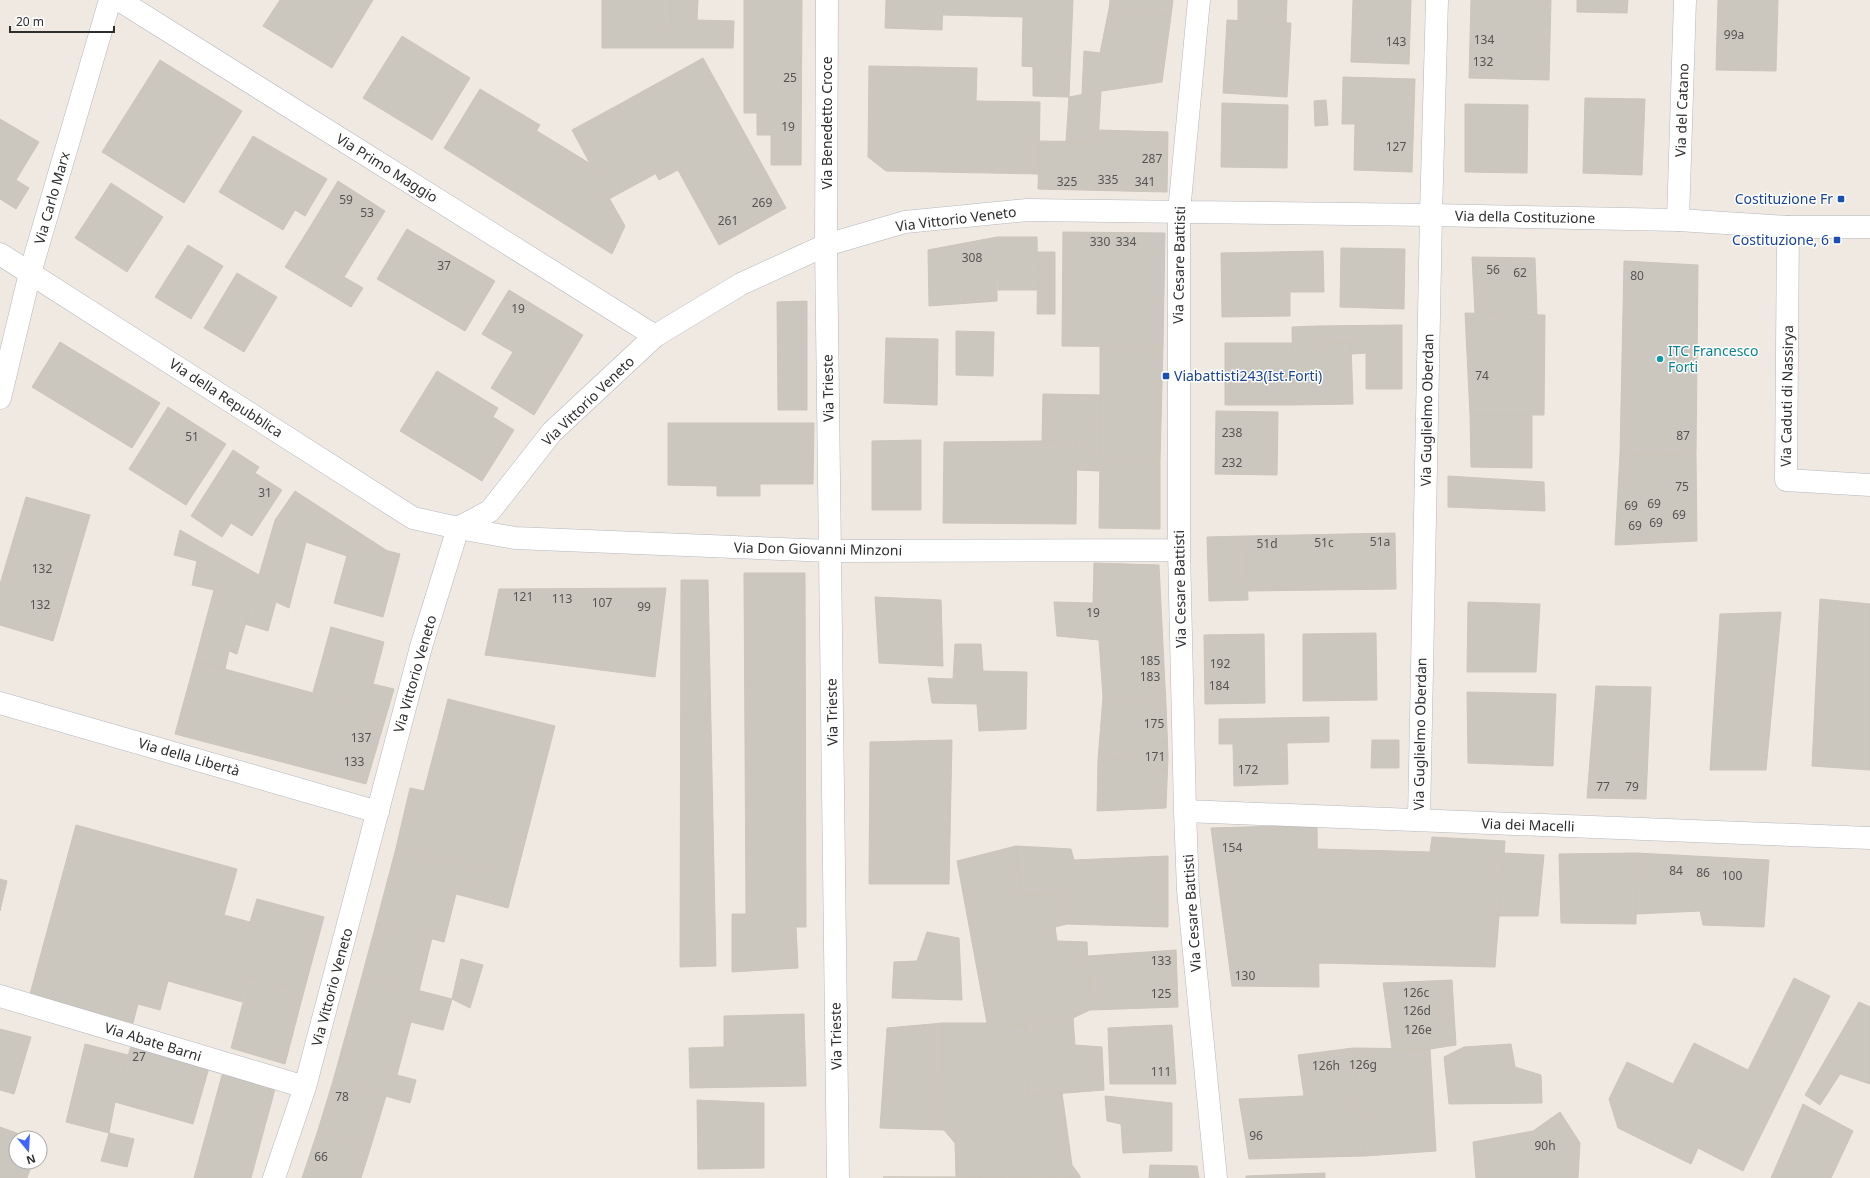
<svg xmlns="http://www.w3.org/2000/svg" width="1870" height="1178" viewBox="0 0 1870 1178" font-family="'Noto Sans',sans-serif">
  <rect width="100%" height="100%" fill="#efe9e1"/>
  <path fill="#cbc7bf" stroke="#cbc5ba" d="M280,0H373L332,68L263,26Z
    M602,0H671L670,48H602Z
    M671,0H698L697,20L734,21L733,48H670Z
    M744,0H802L801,165H771V135H757V113H744Z
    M886,0H943L942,30L885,28Z
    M943,0H1073L1069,97L1033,96V67L1022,66L1023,17L943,15Z
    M1110,0H1173L1171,16L1109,9Z
    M1238,0H1287L1286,23L1238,21Z
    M1353,0H1411L1409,64L1351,62Z
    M1471,0H1551L1549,80L1469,78Z
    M1577,0H1628L1627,13L1577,12Z
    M1718,0H1778L1776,71L1716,70Z
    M1109,9L1171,16L1162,82L1082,94L1084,51L1100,53Z
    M1227,20L1291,23L1287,97L1223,93Z
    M402,36L470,78L432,140L363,98Z
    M703,58L786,208L719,245L678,170L659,180L618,105Z
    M160,60L242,111L184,203L102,152Z
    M869,66L977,68L976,101L1040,102L1039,174L886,171L868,157Z
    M1343,77L1415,79L1412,172L1354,170L1355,124H1342Z
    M480,89L540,125L503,185L444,148Z
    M1101,91L1098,142H1066L1069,97Z
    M1585,98L1645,99L1642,175L1583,173Z
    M1326,100L1328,125L1315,126L1314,101Z
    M1222,103L1288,105L1287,168L1221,167Z
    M1465,104L1528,105L1527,173L1465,172Z
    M618,105L655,174L609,199L572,130Z
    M0,119L39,142L16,180L29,188L16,209L0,199Z
    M1098,130L1168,132L1167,192L1038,189L1039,141L1098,142Z
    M537,131L589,163L625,226L612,254L503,185Z
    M253,136L327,179L305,216L295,210L283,230L219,192Z
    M338,181L385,211L357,256L310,227Z
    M111,183L163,217L127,272L75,238Z
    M310,227L357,256L344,277L363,288L351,307L285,267Z
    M407,229L495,281L465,331L377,279Z
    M1063,232L1165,233L1163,347L1062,346Z
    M997,237H1037L1038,290H998Z
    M997,237V301L929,306L928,250Z
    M188,245L223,266L191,319L155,297Z
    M1341,248L1405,249L1404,309L1340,307Z
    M1323,251L1324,292H1290V316L1222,317L1221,253Z
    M1038,252H1055V314H1037Z
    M1472,257L1535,258L1537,315L1475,313Z
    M1624,261L1698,265L1696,454L1652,456L1620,454Z
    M237,273L277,297L244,352L204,328Z
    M509,290L583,335L534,415L491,388L513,352L482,334Z
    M807,301V410H778L777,302Z
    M1465,313L1545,315L1544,415H1470Z
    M1402,325V389H1366V353L1352,354L1351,343L1318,344L1317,326Z
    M1317,326L1318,344L1351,343L1353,404L1293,405L1292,327Z
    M956,331L994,332L993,376L956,375Z
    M886,338L938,339L937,405L884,403Z
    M60,342L160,403L132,448L32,387Z
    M1225,343H1293V405H1225Z
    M1100,346L1163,347L1160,460L1100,459Z
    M437,371L498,408L493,417L514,430L482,481L400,431Z
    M1043,394L1101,395L1099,471L1077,470V442L1042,441Z
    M168,407L226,444L186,505L129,469Z
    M1216,411L1278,412L1277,475L1215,474Z
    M1470,415H1532V468L1471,467Z
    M668,423H814L813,484H760V496H717V486L668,485Z
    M921,440V510H872V441Z
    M1042,441L1077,442L1076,524L943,523L944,442Z
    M233,450L259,467L255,473L282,490L252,536L231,523L222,537L191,516Z
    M1620,454L1652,456L1696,454L1697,541L1615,545Z
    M1100,459L1160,460V529L1099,528Z
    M1448,476L1544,482L1545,511L1448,507Z
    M295,491L386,550L351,541L347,556L306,542L289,608L276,602L268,631L245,624L275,520Z
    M26,497L90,515L53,641L0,625V584Z
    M180,530L259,575L237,654L229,651L225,669L195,661L214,590L192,585L197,561L174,555Z
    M1395,533L1396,589L1248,591L1246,536Z
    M1246,536L1248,600L1209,601L1207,537Z
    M351,541L400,554L383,617L334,603Z
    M1094,563L1159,565L1166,705L1103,697L1099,640L1057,636L1054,602L1093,603Z
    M744,573H805L806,927H796L798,968L732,972V914H746Z
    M681,580H708L716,966L680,967Z
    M666,588L655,677L485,655L499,589Z
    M875,597L941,600L943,666L879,663Z
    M1820,599L1870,604V770L1812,766Z
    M1468,602L1540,604L1536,672H1467Z
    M1781,612L1766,770H1710L1720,614Z
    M331,627L384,642L373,684L394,689L387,713L313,692Z
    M1376,633L1377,700L1303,701V634Z
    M1264,634L1265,703L1205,704L1204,635Z
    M955,644H981L983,671L1027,672L1026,729L979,731L977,704L932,703L928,678L953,679Z
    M195,661L387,713L366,784L175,734Z
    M1596,686L1651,687L1646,799L1587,798Z
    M1467,692L1556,694L1553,766L1468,763Z
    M1103,697L1166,705L1168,756L1098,760Z
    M448,699L555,726L508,908L475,899L483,869L396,848L410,788L424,791Z
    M1329,717V742L1287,743L1288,784L1234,786L1233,744H1219V719Z
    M952,740L949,884H869L870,742Z
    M1372,740H1399V768H1371Z
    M1168,756L1166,808L1097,811L1098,760Z
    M76,825L237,869L224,915L250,922L257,899L324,917L304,991L250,976L242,1002L168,981L160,1010L138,1004L133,1023L30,994Z
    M1317,825L1319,987L1232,986L1211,828Z
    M1432,837L1505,841L1495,967L1318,963V849L1430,852Z
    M1016,846L1071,849L1074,860L1168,856V927L1067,924L1066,896L1021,895Z
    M1016,846L1021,895L1066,896L1067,924L1055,927L1057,941L1087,942L1090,1010L1073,1018L1025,1025L987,1023L957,861Z
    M396,848L483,869L475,899L456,894L444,942L376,924Z
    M1504,853L1544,855L1538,916H1499Z
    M1637,853L1636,924L1561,923L1559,854Z
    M1637,853L1769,860L1764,927L1703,925L1700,911L1636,914Z
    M0,879L7,881L0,911Z
    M376,924L432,938L419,991L362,976Z
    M927,932L959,938L962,1000L892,998L894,962L917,961Z
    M1176,950L1178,1007L1090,1010L1088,956Z
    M461,959L483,965L470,1008L452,999Z
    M250,976L304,991L285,1064L231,1048Z
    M362,976L452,999L443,1030L411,1022L397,1075L416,1080L410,1103L333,1081Z
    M1794,978L1830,996L1743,1171L1698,1148L1691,1164L1618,1128L1609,1099L1627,1062L1673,1084L1694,1043L1748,1070Z
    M1452,980L1456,1045L1430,1049L1392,1048L1383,983Z
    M1859,1002L1870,1007V1084L1840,1074L1820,1105L1805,1095Z
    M804,1014L806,1086L690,1088L689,1048L724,1047V1016Z
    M1073,1018L1075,1045L1102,1047L1104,1090L1028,1096L1025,1025Z
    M943,1023H987L1025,1025L1028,1096L1062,1093L1072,1165L1080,1176L956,1177L955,1143L944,1130Z
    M943,1023L944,1130L880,1128L887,1028Z
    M1172,1025L1176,1084H1110L1108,1028Z
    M0,1029L31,1037L14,1094L0,1090Z
    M132,1042L210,1064L193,1124L115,1102Z
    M85,1044L128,1055L115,1102L109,1133L66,1122Z
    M1511,1044L1515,1067L1541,1075L1542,1103L1449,1104L1444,1057L1464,1047Z
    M1353,1048L1365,1156L1249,1159L1239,1099L1304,1096L1298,1055Z
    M1353,1048L1430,1049L1436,1151L1365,1156Z
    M222,1075L275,1089L251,1178H194Z
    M333,1081L386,1096L371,1146L318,1130Z
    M1105,1096L1172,1103V1151L1123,1153L1121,1124L1107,1121Z
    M697,1100L764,1103V1168L698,1169Z
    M1803,1104L1853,1131L1831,1178H1771Z
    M1560,1112L1580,1143L1578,1178H1476L1473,1142L1533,1131Z
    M0,1127L17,1133L9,1153L16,1156V1162H27L32,1164L27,1178H0Z
    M318,1130L371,1146L361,1178H302Z
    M109,1133L134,1139L127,1167L101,1161Z
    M1150,1165L1197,1166L1199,1178H1149Z
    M1325,1173V1178H1246V1176Z
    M1080,1176V1178L883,1177H956Z"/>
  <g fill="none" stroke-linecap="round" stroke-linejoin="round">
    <defs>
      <path id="street" d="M119,0L655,336
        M827,0L826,245L838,1178
        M1179,212V550L1185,811L1188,890L1216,1178
        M1678,220L1685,0
        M1788,227L1786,480L1870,485
        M0,398L30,273L110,0
        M0,703L378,812
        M1185,811L1870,838
        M1419,820L1431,215L1437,0
        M0,996L305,1087
        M274,1178L305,1087L421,647L458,528L515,538L830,551L1179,550"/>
      <path id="secondary" d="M1179,212L1199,0
        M0,254L413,518L458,528L490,511L552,432L655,336L741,284L826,245L905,222L1027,210L1431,215L1678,220L1788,227H1870"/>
    </defs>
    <use href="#street" stroke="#b4b7c1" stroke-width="23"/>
    <use href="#secondary" stroke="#b4b7c1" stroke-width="23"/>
    <use href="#street" stroke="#fff" stroke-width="22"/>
    <use href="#secondary" stroke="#fff" stroke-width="22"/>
  </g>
  <g fill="#1a4fb4" stroke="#fff" stroke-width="1.5">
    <rect x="1837" y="195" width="8" height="8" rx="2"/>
    <rect x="1833" y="236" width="8" height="8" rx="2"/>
    <rect x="1162" y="372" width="8" height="8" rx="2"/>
  </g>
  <circle fill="#0f9aa8" stroke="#fff" stroke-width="1.5" cx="1660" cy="359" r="4"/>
  <g text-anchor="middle" stroke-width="3" stroke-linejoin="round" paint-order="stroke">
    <g font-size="12" fill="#555452">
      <text x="1734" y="39">99a</text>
      <text x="1484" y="44">134</text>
      <text x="1396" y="46">143</text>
      <text x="1483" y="66">132</text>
      <text x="790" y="82">25</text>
      <text x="788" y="131">19</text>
      <text x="1396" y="151">127</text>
      <text x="1152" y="163">287</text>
      <text x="1108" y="184">335</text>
      <text x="1067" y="186">325</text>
      <text x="1145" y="186">341</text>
      <text x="346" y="204">59</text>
      <text x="762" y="207">269</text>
      <text x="367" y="217">53</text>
      <text x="728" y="225">261</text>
      <text x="1100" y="246">330</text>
      <text x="1126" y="246">334</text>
      <text x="972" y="262">308</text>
      <text x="444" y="270">37</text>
      <text x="1493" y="274">56</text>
      <text x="1520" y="277">62</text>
      <text x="1637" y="280">80</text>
      <text x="518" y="313">19</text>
      <text x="1482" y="380">74</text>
      <text x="1232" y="437">238</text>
      <text x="1683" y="440">87</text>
      <text x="192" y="441">51</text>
      <text x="1232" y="467">232</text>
      <text x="1682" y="491">75</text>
      <text x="265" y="497">31</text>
      <text x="1654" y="508">69</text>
      <text x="1631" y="510">69</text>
      <text x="1679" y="519">69</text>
      <text x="1656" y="527">69</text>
      <text x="1635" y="530">69</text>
      <text x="1380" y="546">51a</text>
      <text x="1324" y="547">51c</text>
      <text x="1267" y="548">51d</text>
      <text x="42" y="573">132</text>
      <text x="523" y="601">121</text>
      <text x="562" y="603">113</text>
      <text x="602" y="607">107</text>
      <text x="40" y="609">132</text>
      <text x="644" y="611">99</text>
      <text x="1093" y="617">19</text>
      <text x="1150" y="665">185</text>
      <text x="1220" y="668">192</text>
      <text x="1150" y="681">183</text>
      <text x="1219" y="690">184</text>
      <text x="1154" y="728">175</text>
      <text x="361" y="742">137</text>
      <text x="1155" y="761">171</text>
      <text x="354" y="766">133</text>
      <text x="1248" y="774">172</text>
      <text x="1603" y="791">77</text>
      <text x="1632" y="791">79</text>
      <text x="1232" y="852">154</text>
      <text x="1676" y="875">84</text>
      <text x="1703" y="877">86</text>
      <text x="1732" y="880">100</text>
      <text x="1161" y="965">133</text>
      <text x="1245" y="980">130</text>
      <text x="1416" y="997">126c</text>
      <text x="1161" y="998">125</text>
      <text x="1417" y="1015">126d</text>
      <text x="1418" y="1034">126e</text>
      <text x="139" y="1061">27</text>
      <text x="1363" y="1069">126g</text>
      <text x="1326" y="1070">126h</text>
      <text x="1161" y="1076">111</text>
      <text x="342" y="1101">78</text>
      <text x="1256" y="1140">96</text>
      <text x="1545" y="1150">90h</text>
      <text x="321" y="1161">66</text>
    </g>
    <g font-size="14" fill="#2e2e2e" stroke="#fff">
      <text transform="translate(1682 110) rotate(-88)" y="5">Via del Catano</text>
      <text transform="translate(827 123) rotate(-90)" y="5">Via Benedetto Croce</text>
      <text transform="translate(387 168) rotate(32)" y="5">Via Primo Maggio</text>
      <text transform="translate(52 198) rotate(-74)" y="5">Via Carlo Marx</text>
      <text transform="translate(1525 217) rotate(1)" y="5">Via della Costituzione</text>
      <text transform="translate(956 219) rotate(-7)" y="5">Via Vittorio Veneto</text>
      <text transform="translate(1179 265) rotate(-89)" y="5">Via Cesare Battisti</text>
      <text transform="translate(828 388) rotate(-91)" y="5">Via Trieste</text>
      <text transform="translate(1787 396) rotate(-89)" y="5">Via Caduti di Nassirya</text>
      <text transform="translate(226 398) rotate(33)" y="5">Via della Repubblica</text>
      <text transform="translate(588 401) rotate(-44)" y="5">Via Vittorio Veneto</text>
      <text transform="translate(1427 410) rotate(-89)" y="5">Via Guglielmo Oberdan</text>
      <text transform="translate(818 549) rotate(1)" y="5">Via Don Giovanni Minzoni</text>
      <text transform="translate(1180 589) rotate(-91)" y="5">Via Cesare Battisti</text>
      <text transform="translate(415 674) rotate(-74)" y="5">Via Vittorio Veneto</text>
      <text transform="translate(832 712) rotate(-91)" y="5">Via Trieste</text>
      <text transform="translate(1420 734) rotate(-89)" y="5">Via Guglielmo Oberdan</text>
      <text transform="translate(189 757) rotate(16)" y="5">Via della Libertà</text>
      <text transform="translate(1528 825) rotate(2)" y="5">Via dei Macelli</text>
      <text transform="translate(1192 913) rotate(-94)" y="5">Via Cesare Battisti</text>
      <text transform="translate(332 987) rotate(-75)" y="5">Via Vittorio Veneto</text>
      <text transform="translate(836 1036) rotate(-91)" y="5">Via Trieste</text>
      <text transform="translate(153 1042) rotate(17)" y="5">Via Abate Barni</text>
    </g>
    <g font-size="14" fill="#164399" stroke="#fff" text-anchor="end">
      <text x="1833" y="204">Costituzione Fr</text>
      <text x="1829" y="245">Costituzione, 6</text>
      <text x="1174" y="381" text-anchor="start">Viabattisti243(Ist.Forti)</text>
    </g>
    <g font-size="14" fill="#0d838f" stroke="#fff" text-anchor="start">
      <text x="1668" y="356">ITC Francesco<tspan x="1668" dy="16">Forti</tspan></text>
    </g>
  </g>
  <g transform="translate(28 1150) rotate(162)"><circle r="19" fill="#ffffff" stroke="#ababab"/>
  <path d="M0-3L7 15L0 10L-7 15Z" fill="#4264fb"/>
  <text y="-6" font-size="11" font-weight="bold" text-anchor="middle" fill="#2e2e2e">N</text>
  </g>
  <path d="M10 26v6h104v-6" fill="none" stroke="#2e2e2e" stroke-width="2"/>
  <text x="16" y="26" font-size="12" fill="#2e2e2e" stroke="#ffffff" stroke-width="3" paint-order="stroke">20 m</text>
</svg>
